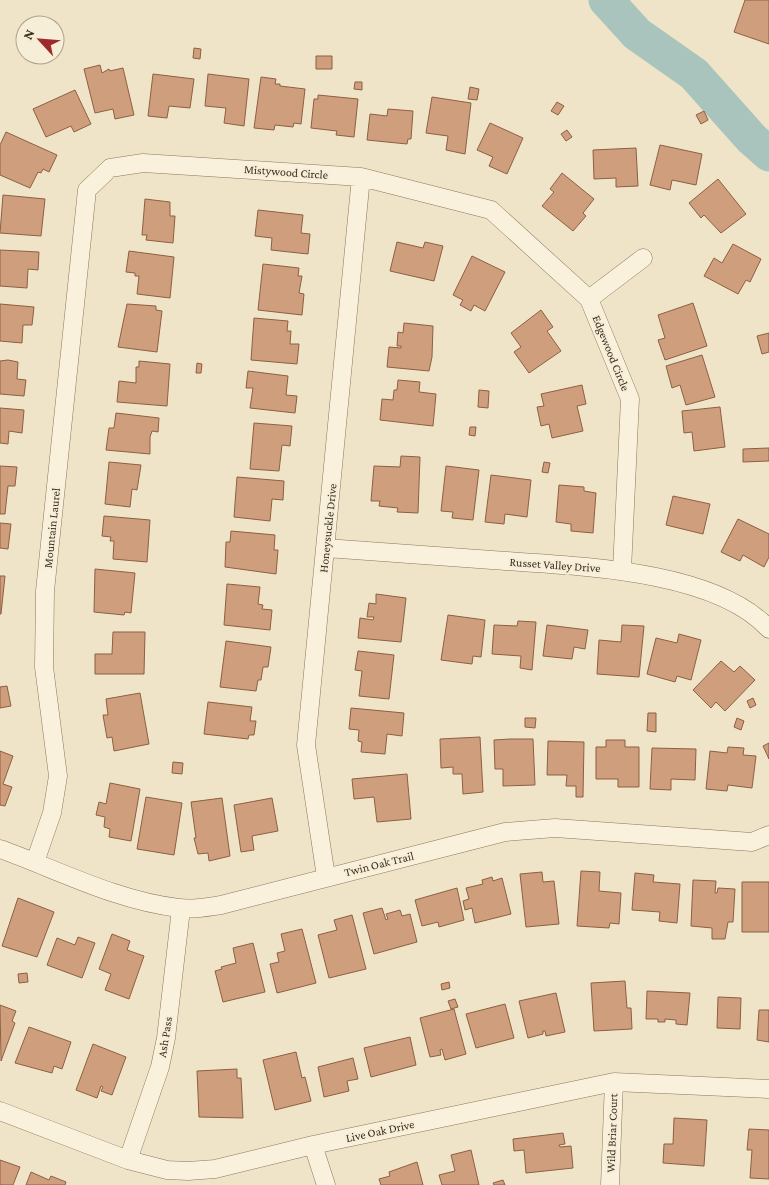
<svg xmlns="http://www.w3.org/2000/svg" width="769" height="1185" viewBox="0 0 769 1185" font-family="'Crimson Pro',serif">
  <rect width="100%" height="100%" fill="#f0e4c8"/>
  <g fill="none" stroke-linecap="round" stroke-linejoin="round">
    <path stroke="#a9c4bc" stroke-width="35" d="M606,0L637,34L694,74L752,139L769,154"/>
  </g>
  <path fill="#cf9f7d" stroke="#8d5f41" d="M745,0H769V44L734,32Z
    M194,48L201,49L200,59L193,58Z
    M316,56H332V69H316Z
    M100,65L102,73L109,69L110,71L123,68L134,115L115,119L113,109L95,113L84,69Z
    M153,74L194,79L190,108L169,106L167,118L148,116Z
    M208,74L249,79L244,126L224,123L226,108L205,106Z
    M261,77L276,79L275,84H280V86L305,89L301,124L294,123L293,127L275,125L274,130L254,128Z
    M355,82H362V90L354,89Z
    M470,87L479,89L477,100L468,99Z
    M75,90L91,124L74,132L71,126L46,137L33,109Z
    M318,95L358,99L354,137L336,135L337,131L311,128L314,99H318Z
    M432,97L471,103L465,154L446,150L448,136L426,133Z
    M557,102L564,106L558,115L551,111Z
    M388,109L413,111L411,139H408L407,144L367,140L370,114L387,116Z
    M704,111L708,120L701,124L696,115Z
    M490,123L523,138L507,174L489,166L493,157L477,150Z
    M567,130L572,137L566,141L561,134Z
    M6,132L57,155L49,172L43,169L41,173L38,172L30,188L0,175V145Z
    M660,145L702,154L696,185L672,180L670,190L650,185Z
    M636,148L638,186L616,187V178L594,179L593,150Z
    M562,173L594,199L583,213L586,216L573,231L542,206L554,192L550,189Z
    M718,179L746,214L721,233L704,215L701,218L689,203Z
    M3,195L45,199L41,236L0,233Z
    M145,199L170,202V216H175L173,243L146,240L147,235H142Z
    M258,210L303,215L301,233L310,234L308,254L271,250L272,238L255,236Z
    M397,242L423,248L425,242L443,246L434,281L390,271Z
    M733,244L761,259L750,282L746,280L738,294L704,276L714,258L722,263Z
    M0,250L39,252L38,270L28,269L27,288L0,286Z
    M129,251L174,257L170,298L137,294L139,276H135V273L126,272Z
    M472,256L505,272L485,311L474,305L471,311L460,305L463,300L453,295Z
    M263,264L299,268L298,276H302L299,293L304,294L302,315L258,310Z
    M693,303L707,346L665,360L658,340L665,338L658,315Z
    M0,304L34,307L32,325H23L22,343L0,341Z
    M127,304L156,306V310L162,311L157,352L118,347Z
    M541,310L553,327L547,331L561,351L529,373L514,352L521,347L511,333Z
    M254,318L288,321L287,331H291L290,344H299L297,364L251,360Z
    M404,323L433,326L432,357L429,371L387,367L389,347L401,348V346H397L398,332L403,333Z
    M769,333V352L762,354L757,336Z
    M702,355L715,397L686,405L680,385L672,388L666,366Z
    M8,360L18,362L17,379L26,380L24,396L0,394V361Z
    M139,361L170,364L167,406L117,402L119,381L136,383V367H139Z
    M197,363L202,364L201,373H196Z
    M248,371L288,376L286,395L297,396L295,413L250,408L253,388H246Z
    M398,380L420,382L419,392L436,394L433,426L380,420L382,399L393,400L394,390H397Z
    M582,385L586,404L577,406L583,431L552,438L549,424L541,426L537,407L544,406L541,394Z
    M479,390L489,391L488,408L478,407Z
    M720,407L725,447L694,451L692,432L684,433L682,411Z
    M0,408L24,410L22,433L9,431L8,444L0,443Z
    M116,413L159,418L158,432L152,431L150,437V454L106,450L109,428H114Z
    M254,423L292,426L290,446L282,445L279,471L250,469Z
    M470,427H476L475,436L469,435Z
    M769,448V461L743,462V449Z
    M401,456L420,457L418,513L397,512L398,508L379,506L380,501H371L374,466L400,467Z
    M109,462L141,465L137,490L132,489L130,507L105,504Z
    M544,462L550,463L548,473L542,472Z
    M0,466L17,467L15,486H8L5,514H0Z
    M446,466L479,470L473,520L452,518L453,512L441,511Z
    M491,475L531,480L527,517L505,514L504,524L485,522Z
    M237,477L284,481L283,500L272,499L270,521L234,517Z
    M559,485L584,487V491L596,493L593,533L571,531V524L556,522Z
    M673,496L710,504L703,534L666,525Z
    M104,516L150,520L147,562L113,559L114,541H110L111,537L102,536Z
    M738,519L769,534V557L764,567L743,555L740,561L721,552Z
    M0,523L11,524L8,549L0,548Z
    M231,531L275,535L274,550H278L276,574L225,567L226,542H230Z
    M95,569L135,573L131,613L125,612L124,615L94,612Z
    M0,576H5L1,614H0Z
    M227,584L260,587L258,604L263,605L262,609L272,610L270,630L224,625Z
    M376,594L406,598L401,642L358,638L360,618L373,620L374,617H367L369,603L376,604Z
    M448,615L485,620L481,657L473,656L472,664L441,660Z
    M518,621L536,622L532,670L520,668L521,656L492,654L494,625L517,626Z
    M547,625L588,630L585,649L574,647L572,659L543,656Z
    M622,625L644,626L639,677L597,674L599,640L621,642Z
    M113,632H145L144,674H95V654H112Z
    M679,634L701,640L691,680L677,676L675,682L647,674L656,638L677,643Z
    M226,641L271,647L268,667H263L261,680H258L256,691L220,687Z
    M358,651L394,655L389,699L359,696L362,671L355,670Z
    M721,661L734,672L740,666L755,680L725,711L716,702L711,708L693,690Z
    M7,686L11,706L0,708V687Z
    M140,693L149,744L114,751L112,737L107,738L103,715H108L106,699Z
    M753,698L756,705L750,708L747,701Z
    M208,702L252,707L250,721H256L254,735H249L248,739L204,734Z
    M351,708L404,713L402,736L387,734L385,754L361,752L362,742L358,741L359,730L349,729Z
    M648,713H656V732L647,731Z
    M525,718H536L535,728L525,727Z
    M737,718L744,721L741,730L734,727Z
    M480,737L483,792L463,794L462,774H453V767L441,768L440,739Z
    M510,739H533L535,785L503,786V769H495L494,740Z
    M606,740H625V747H639V787H618V779H596V747H606Z
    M548,741L584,742L583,797H576V786H566L567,775H547Z
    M769,743V759L763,746Z
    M728,747L744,748L743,755L756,756L752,788L728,785L727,791L706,789L710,751L727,753Z
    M652,748L696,749L695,780L671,779V790L650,789Z
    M0,751L13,756L3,784L12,787L5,806L0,805Z
    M173,762L183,763L182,774L172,773Z
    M407,774L411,819L377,822L374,797L354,799L352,779Z
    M110,783L140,789L131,841L109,837L110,829L104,827L105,817L96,815L99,802L106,804Z
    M146,797L182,803L174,855L137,849Z
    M222,798L230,856L209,861L208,853L198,854L194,838H196L191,802Z
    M272,798L278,831L252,836L254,850L241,852L234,805Z
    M581,871L600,872L599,891L621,893L619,924L610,923L609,928L577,926Z
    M542,872L543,882L554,881L559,924L526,927L520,874Z
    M635,873L654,875L653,882L680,884L677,923L659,921L660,912L632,910Z
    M492,877L493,881L502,878L511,914L475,923L472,908L465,910L463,901L469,899L466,888L483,884L482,880Z
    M693,880L716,881L715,893H717L718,888L735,889L733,922H728L725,939H712V928L691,926Z
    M742,882H769V932H742Z
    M457,888L464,920L439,927L438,922L422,926L415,900Z
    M18,898L54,912L37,957L2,946Z
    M382,908L386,920L388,919L386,914L400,910L402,916L410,914L417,942L374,954L363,913Z
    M352,915L366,969L329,978L318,935L337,930L334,920Z
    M302,929L316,983L277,993L270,964L279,962L277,953L285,951L281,934Z
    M112,934L130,941L127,950L144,956L129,999L105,990L111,974L99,969Z
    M78,937L95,943L82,978L47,965L57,938L75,945Z
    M253,943L265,992L223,1002L215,971L222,969L221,967L236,963L233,948Z
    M27,973L28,982L19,983L18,974Z
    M625,981L627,1008H631L632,1029L594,1031L591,983Z
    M449,982L450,988L442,990L441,984Z
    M647,991L690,993L687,1025L676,1024V1020L665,1019V1022H658V1019H646Z
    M556,993L565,1032L546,1036L545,1031H543V1034L528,1038L519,1001Z
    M718,997L741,998L740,1029L717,1028Z
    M455,999L458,1007L451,1009L448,1001Z
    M505,1004L514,1038L476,1048L466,1014Z
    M0,1005L16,1011L12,1021L15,1023L1,1061Z
    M454,1009L466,1054L445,1060L442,1049L440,1050L441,1055L430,1057L420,1018Z
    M759,1010H769V1042L757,1040Z
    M29,1027L71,1042L62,1069L54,1066L52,1073L15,1063Z
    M410,1037L416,1065L371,1077L364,1048Z
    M93,1044L126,1057L112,1095L101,1091L103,1087L101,1086L97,1098L76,1090Z
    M296,1052L302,1078L305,1077L311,1101L275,1110L263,1060Z
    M353,1058L358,1079L347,1081L349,1091L324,1097L318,1067Z
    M237,1069V1078H241L243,1118L199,1117L197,1071Z
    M674,1118L707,1120L704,1166L663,1163L664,1144H673Z
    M749,1129L769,1130V1179L750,1178L752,1150H747Z
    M563,1133L565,1144L559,1145L560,1147L571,1146L573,1168L526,1173L524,1150L514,1151L513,1139Z
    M471,1150L479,1185H442L439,1175L455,1171L451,1155Z
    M0,1160L20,1167L13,1185H0Z
    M417,1162L423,1185H381L379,1179L390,1176L389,1172Z
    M31,1172L49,1180L51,1176L66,1182L65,1185H26Z
    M503,1180L505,1185H494L493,1183Z"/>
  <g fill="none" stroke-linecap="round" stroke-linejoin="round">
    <defs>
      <path id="street" d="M589,299L643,258
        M326,548C382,552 437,556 492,560C571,566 713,568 769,629
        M0,849C58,870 117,901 179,908C193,910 207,907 221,905L505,832L555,828L752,842L769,835
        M35,862L52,813L58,776L44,667L45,591L87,190L110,168L143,163L361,177L491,210L589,299L630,399L622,570
        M326,877L306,745L361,177
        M0,1111L128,1160L167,1170L188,1171L215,1169L313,1145L614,1082L769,1089
        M313,1145L326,1185
        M128,1160L160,1067L166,1038L181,909
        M610,1185L614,1082"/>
    </defs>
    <use href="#street" stroke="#8d765c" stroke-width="19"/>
    <use href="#street" stroke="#faf1dc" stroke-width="18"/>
  </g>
  <g text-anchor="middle" stroke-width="4.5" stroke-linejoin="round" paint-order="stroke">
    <g font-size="12" fill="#3d2e20" stroke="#f7eed8">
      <text transform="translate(286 172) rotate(4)" y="4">Mistywood Circle</text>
      <text transform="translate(611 353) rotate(68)" y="4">Edgewood Circle</text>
      <text transform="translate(52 528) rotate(-84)" y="4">Mountain Laurel</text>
      <text transform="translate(328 528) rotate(-84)" y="4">Honeysuckle Drive</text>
      <text transform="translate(555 565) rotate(4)" y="4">Russet Valley Drive</text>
      <text transform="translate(379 864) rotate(-14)" y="4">Twin Oak Trail</text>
      <text transform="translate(165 1037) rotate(-81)" y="4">Ash Pass</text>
      <text transform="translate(380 1131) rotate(-12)" y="4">Live Oak Drive</text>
      <text transform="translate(612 1133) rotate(-88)" y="4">Wild Briar Court</text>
    </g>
  </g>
  <g transform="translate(40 40) rotate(296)"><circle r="24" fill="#f7eed8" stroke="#ada18e"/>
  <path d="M0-4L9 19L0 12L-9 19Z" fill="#9e2a2b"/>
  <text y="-8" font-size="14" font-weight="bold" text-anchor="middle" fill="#3d2e20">N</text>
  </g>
</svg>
